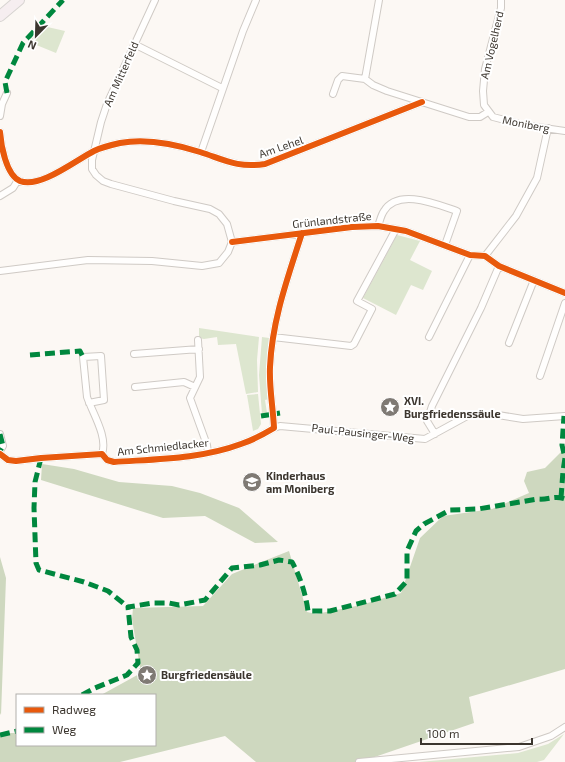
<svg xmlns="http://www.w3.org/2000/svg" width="565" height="762" viewBox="0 0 565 762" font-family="'Exo 2',sans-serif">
  <rect width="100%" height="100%" fill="#fcf8f4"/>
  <path fill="#dde6cf" d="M43,26L65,31L56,53L29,42Z
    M397,235L420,241L410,260L432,271L423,290L411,285L396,315L363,298Z
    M199,328L259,337L257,360L258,392L246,394L236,344L218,345L217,337L204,339L199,338Z
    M262,337L269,338L266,374L269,399L265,400L267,413L262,414L259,375Z
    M258,394L261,424L258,429L253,431L247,395Z
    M564,734L544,760L537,762H419L518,753L548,744Z"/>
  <path fill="#ced8bf" d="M565,448V669L469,697L474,723L360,762H256L225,736L120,762H0V733H17V745H155V695H101L141,673L132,619L133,608L203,606L232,574L289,551L307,612L316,614L361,605L401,593L420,538L443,516L492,509L529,493L524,481L527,472L545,468Z
    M42,464L74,469L119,482L172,486L200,493L239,508L278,542L255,543L205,516L163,518L41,480Z
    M0,557L6,578L1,715L0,713Z"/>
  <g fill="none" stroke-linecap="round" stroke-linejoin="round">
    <defs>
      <path id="minor" d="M155,0L107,104L101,122L92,160V169L96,175L103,181L111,184L174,201L210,209L219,214L227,224L232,242
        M379,0L365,79L373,85L387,91L469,117H480L488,112
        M501,0V8L485,69L483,91L484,105L493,117L524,125L565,131
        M134,44L222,88
        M333,94L338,80L342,76L365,79
        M0,116L2,104L7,93
        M0,132C1,145 6,175 20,181C40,189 76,160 94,151C102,147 111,145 120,143C147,138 175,144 200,152C225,160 237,168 265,164L422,102
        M201,152L243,31L256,0
        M0,196L13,188L18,180
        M378,226C380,221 381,215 384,211C398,188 436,204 457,211L445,245
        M232,242L352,227L378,226L406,231L470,255L485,256L499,266L565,293
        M485,256L516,216L537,178L548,128
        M0,271L88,260L152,261L202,266L219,263L228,252L232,242
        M273,337L351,346L354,344L372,309L357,301L396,229
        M429,337L470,255
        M198,340L200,377L190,398L207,445L208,453
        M509,343L534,280
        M134,354L199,349
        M540,376L565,303
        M135,387L184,382L195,387
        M89,403L104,400L101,356L83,357L87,397C93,414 108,437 102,454
        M274,428L280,426L425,439L469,415H498L523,419L565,416
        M0,434L3,446L0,451
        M435,434L427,421L432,406L481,308L499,266
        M0,454L8,460L16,461L41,458L102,454L107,460L114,462C156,459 201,459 241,444C253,440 264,434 274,428C273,407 269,387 270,367C272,320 288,277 302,233
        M359,762L519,747L551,736L565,727"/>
      <path id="primary" d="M0,16L19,0"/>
    </defs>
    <use href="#minor" stroke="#cfcac5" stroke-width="8"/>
    <use href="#primary" stroke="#d7d4d1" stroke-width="12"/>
    <use href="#minor" stroke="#fffefd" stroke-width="6"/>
    <use href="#primary" stroke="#f6eef0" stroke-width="10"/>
    <path stroke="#00873e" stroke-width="5" stroke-dasharray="10 5" stroke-linecap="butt" d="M7,93L5,82L23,43L63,0
      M30,355L80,351L83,357
      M261,416L280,413
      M0,434L3,446L0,451
      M41,458L35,482L34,508L36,563L39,570L84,582L108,591L128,607
      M561,498L563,471L565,458L562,445L564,416
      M82,695L95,688L127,675L138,663L137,650L131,637L128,607L153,603H169L179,605L205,600L232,568L260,565L279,560L292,562C300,576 306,595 308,611H330L395,594L407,581V551L416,531L424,524L450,510L478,509L538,499C549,500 554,495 565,499
      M0,735L17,731"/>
    <defs>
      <path id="cycleway" d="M0,132C1,145 6,175 20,181C40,189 76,160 94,151C102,147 111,145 120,143C147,138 175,144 200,152C225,160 237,168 265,164L422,102
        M232,242L352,227L378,226L406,231L470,255L485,256L499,266L565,293
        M0,454L8,460L16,461L41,458L102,454L107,460L114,462C156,459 201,459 241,444C253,440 264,434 274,428C273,407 269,387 270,367C272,320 288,277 302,233"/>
    </defs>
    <use href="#cycleway" stroke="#fff" stroke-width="8"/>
    <use href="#cycleway" stroke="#e8590c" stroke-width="6"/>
  </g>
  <defs>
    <symbol id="sight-disc" viewBox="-11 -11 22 22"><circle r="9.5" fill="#7f7a74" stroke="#fff"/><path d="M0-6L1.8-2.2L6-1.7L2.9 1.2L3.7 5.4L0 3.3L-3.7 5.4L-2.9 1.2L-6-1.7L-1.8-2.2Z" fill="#fff"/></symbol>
    <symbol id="school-disc" viewBox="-11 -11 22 22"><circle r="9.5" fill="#7f7a74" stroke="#fff"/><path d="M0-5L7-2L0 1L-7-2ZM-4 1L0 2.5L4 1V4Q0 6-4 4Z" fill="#fff"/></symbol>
  </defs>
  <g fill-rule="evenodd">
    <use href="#sight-disc" x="379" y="396" width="22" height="22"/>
    <use href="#school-disc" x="241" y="471" width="22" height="22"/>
    <use href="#sight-disc" x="136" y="664" width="22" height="22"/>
  </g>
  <g text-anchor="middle" stroke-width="4" stroke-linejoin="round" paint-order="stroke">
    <g font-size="11" fill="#3c362f" stroke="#fff">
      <text transform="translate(492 45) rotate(-77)" y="4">Am Vogelherd</text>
      <text transform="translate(121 74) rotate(-66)" y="4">Am Mitterfeld</text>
      <text transform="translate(526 124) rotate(11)" y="4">Moniberg</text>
      <text transform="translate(281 147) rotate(-19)" y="4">Am Lehel</text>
      <text transform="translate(332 220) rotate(-6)" y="4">Grünlandstraße</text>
      <text transform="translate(363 433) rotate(6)" y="4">Paul-Pausinger-Weg</text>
      <text transform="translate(163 447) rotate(-6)" y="4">Am Schmiedlacker</text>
    </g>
    <g font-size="11" font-weight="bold" fill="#3c362f" stroke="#fff" text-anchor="start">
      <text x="404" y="405">XVI.<tspan x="404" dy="13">Burgfriedenssäule</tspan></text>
      <text x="266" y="480">Kinderhaus<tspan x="266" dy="13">am Moniberg</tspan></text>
      <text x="161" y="679">Burgfriedensäule</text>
    </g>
  </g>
  <rect x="16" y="694" width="140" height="52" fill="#ffffff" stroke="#b1afac"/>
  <rect x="24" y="707" width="20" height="6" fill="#e8590c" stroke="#b1afac"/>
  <text x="52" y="714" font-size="12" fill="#3c362f">Radweg</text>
  <rect x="24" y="727" width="20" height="6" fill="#00873e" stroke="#b1afac"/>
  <text x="52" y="734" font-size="12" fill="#3c362f">Weg</text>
  <g transform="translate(36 36) rotate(203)" stroke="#ffffff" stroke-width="3" paint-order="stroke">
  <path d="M0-3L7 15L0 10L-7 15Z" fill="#3c362f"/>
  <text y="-6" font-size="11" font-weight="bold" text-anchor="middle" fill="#3c362f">N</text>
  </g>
  <path d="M421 738v6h111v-6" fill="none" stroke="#3c362f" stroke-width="2"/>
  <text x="427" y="738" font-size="12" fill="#3c362f" stroke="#ffffff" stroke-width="3" paint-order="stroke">100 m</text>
</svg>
